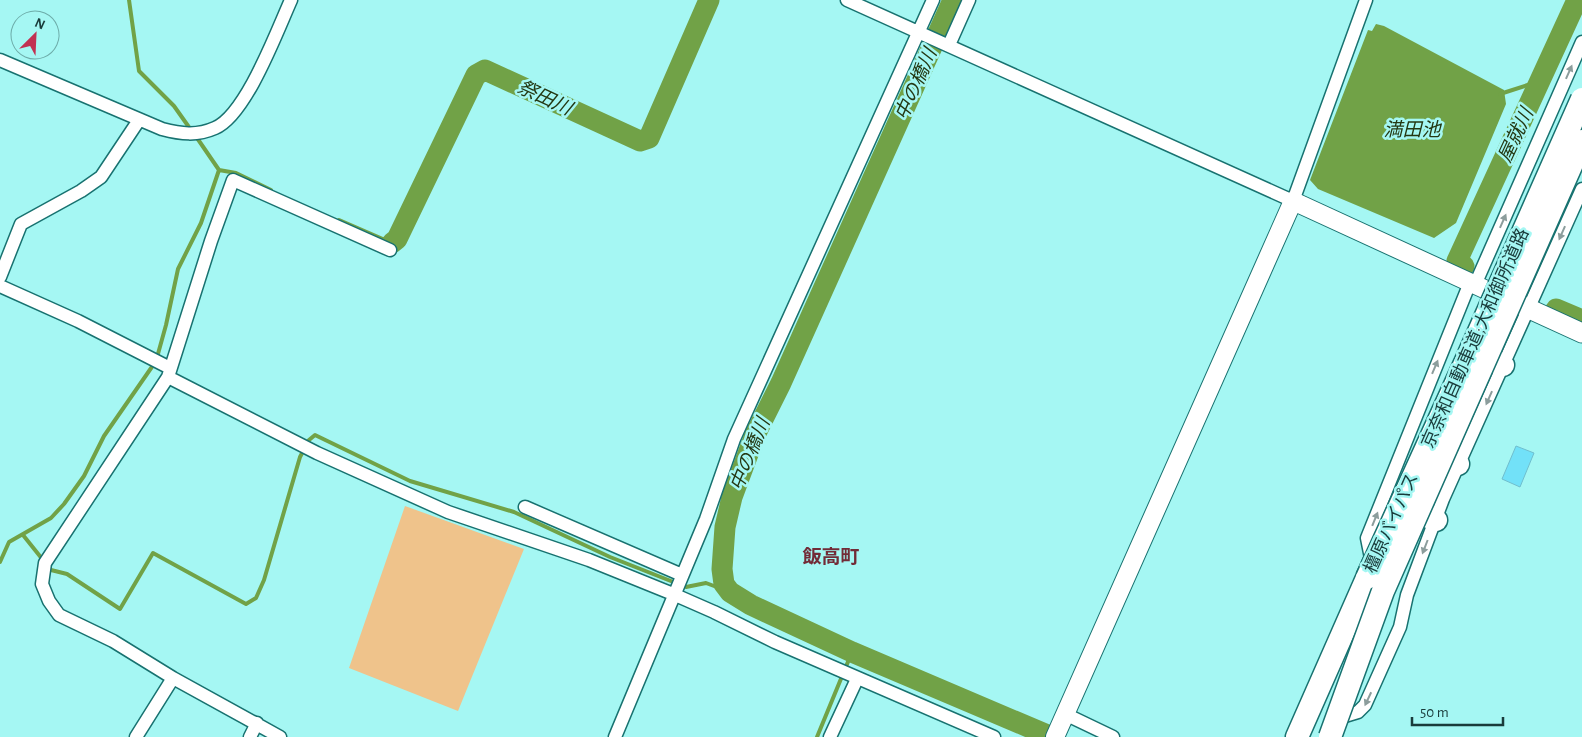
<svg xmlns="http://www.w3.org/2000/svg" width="1582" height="737" viewBox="0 0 1582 737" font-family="'Alegreya Sans','Noto Sans JP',sans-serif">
  <rect width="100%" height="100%" fill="#a5f7f3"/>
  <path fill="#efc38b" d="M405,506L524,549L458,711L349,668Z"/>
  <path fill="#71a247" d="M1376,24L1384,26L1504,90L1506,104L1456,223L1434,238L1318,189L1310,180L1368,30L1372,31Z"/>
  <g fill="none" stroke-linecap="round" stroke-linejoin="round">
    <path stroke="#71a247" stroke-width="4" d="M129,0L139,71L174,106L191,130
      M1500,94L1540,81
      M195,135L219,170L236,173L271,190
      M339,220L392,243
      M23,535L43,560
      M0,562L9,542L51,518L64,504L84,476L104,436L156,361L166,325L178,269L201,223L219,170
      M48,566L51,570L67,574L120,609L153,553L246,604L256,598L264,580L300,457L309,440L315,435L410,481L514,512L610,557L686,587L706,583L730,592
      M817,737L852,652"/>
    <path stroke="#71a247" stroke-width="21" d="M953,0L781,383L755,435L732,497L725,527L722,569L724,584L730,592L751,605L852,652L1052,737
      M392,243L397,239L476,75L485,70L640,141L649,138L709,0
      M1464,266L1457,261L1577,0
      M1556,309L1582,320"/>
  </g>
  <path fill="#72e1f8" stroke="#70bece" d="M1516,446L1534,453L1520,487L1502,479Z"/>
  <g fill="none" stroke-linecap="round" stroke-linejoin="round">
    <defs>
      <path id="street" d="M847,0L1293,201L1366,0
        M949,45L969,0
        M0,60L162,129C181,134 197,136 215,128C246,115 277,31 291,0
        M0,277L21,224L81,191L101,177L139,120
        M0,286L78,321L170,368
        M168,377L317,453L448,512L589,560L673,594L714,612L775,642L994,737
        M525,507L682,575
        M1372,563L1367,538L1467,290L1478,278L1582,42
        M1065,714L1113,737
        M1335,719L1358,712L1365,705L1400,627L1407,595L1443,499L1582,189
        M136,737L173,678
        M250,737L257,723
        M280,737L173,678L113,641L59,615L49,601L42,584L45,563L168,377L211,241L233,180L390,250
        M615,737L706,519L734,439L933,0
        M830,737L857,679"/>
      <path id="secondary" d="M1055,737L1293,201L1493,293"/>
      <path id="primary" d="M1499,295L1582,333"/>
      <path id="highway" d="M1489,359L1503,365
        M1445,459L1458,464
        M1421,514L1436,520
        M1297,737L1375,560"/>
    </defs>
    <use href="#street" stroke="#187270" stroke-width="15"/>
    <use href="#secondary" stroke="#187270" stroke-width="20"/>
    <use href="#primary" stroke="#187270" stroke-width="21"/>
    <use href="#highway" stroke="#187270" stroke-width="25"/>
    <use href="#street" stroke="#fff" stroke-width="12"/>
    <use href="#secondary" stroke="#fff" stroke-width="18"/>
    <use href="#primary" stroke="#fff" stroke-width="19"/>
    <use href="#highway" stroke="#fff" stroke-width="22"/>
    <defs>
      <path id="highway-bridge" d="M1367,578L1466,361L1582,99
        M1330,737L1383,591L1582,141"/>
    </defs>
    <use href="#highway-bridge" stroke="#187270" stroke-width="25" stroke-linecap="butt"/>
    <use href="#highway-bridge" stroke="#fff" stroke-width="22"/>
  </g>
  <defs><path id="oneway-solid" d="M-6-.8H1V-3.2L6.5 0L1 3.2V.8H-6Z" transform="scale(1.25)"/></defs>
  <g fill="#8c9d9c">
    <use href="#oneway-solid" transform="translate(1569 72) rotate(-66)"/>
    <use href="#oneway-solid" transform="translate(1503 221) rotate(-66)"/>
    <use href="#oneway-solid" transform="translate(1562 233) rotate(114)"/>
    <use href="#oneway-solid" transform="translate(1435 367) rotate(-67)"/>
    <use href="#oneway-solid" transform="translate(1489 398) rotate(114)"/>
    <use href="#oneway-solid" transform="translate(1375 519) rotate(-68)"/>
    <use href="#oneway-solid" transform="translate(1425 547) rotate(111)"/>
    <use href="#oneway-solid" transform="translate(1368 699) rotate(115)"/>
  </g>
  <g text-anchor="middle" stroke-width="5" stroke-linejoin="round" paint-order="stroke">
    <g font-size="18" fill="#193b3a" stroke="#a5f7f3">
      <text transform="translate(1475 338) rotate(-66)" y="6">京奈和自動車道;大和御所道路</text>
      <text transform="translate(1391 523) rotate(-66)" y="6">橿原バイパス</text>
    </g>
    <g font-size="19" font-style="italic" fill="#243813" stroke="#a5f7f3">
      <text transform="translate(915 84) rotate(-66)" y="7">中の橋川</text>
      <text transform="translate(545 97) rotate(25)" y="7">祭田川</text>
      <text x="1412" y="136">満田池</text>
      <text transform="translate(1515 135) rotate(-65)" y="7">屋就川</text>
      <text transform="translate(749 454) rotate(-68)" y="7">中の橋川</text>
    </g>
    <g font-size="19" font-weight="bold" fill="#722b37" stroke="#a5f7f3">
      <text x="831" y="563">飯高町</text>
    </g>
  </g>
  <g transform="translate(35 35) rotate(24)"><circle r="24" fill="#a5f7f3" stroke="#6daca9"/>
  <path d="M0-4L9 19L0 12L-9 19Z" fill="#c13152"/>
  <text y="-8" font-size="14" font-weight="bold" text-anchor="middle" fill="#193b3a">N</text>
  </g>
  <path d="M1412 717v8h91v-8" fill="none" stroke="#193b3a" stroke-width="2.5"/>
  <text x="1420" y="717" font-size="15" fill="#193b3a" stroke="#a5f7f3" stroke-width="4" paint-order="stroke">50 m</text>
</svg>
